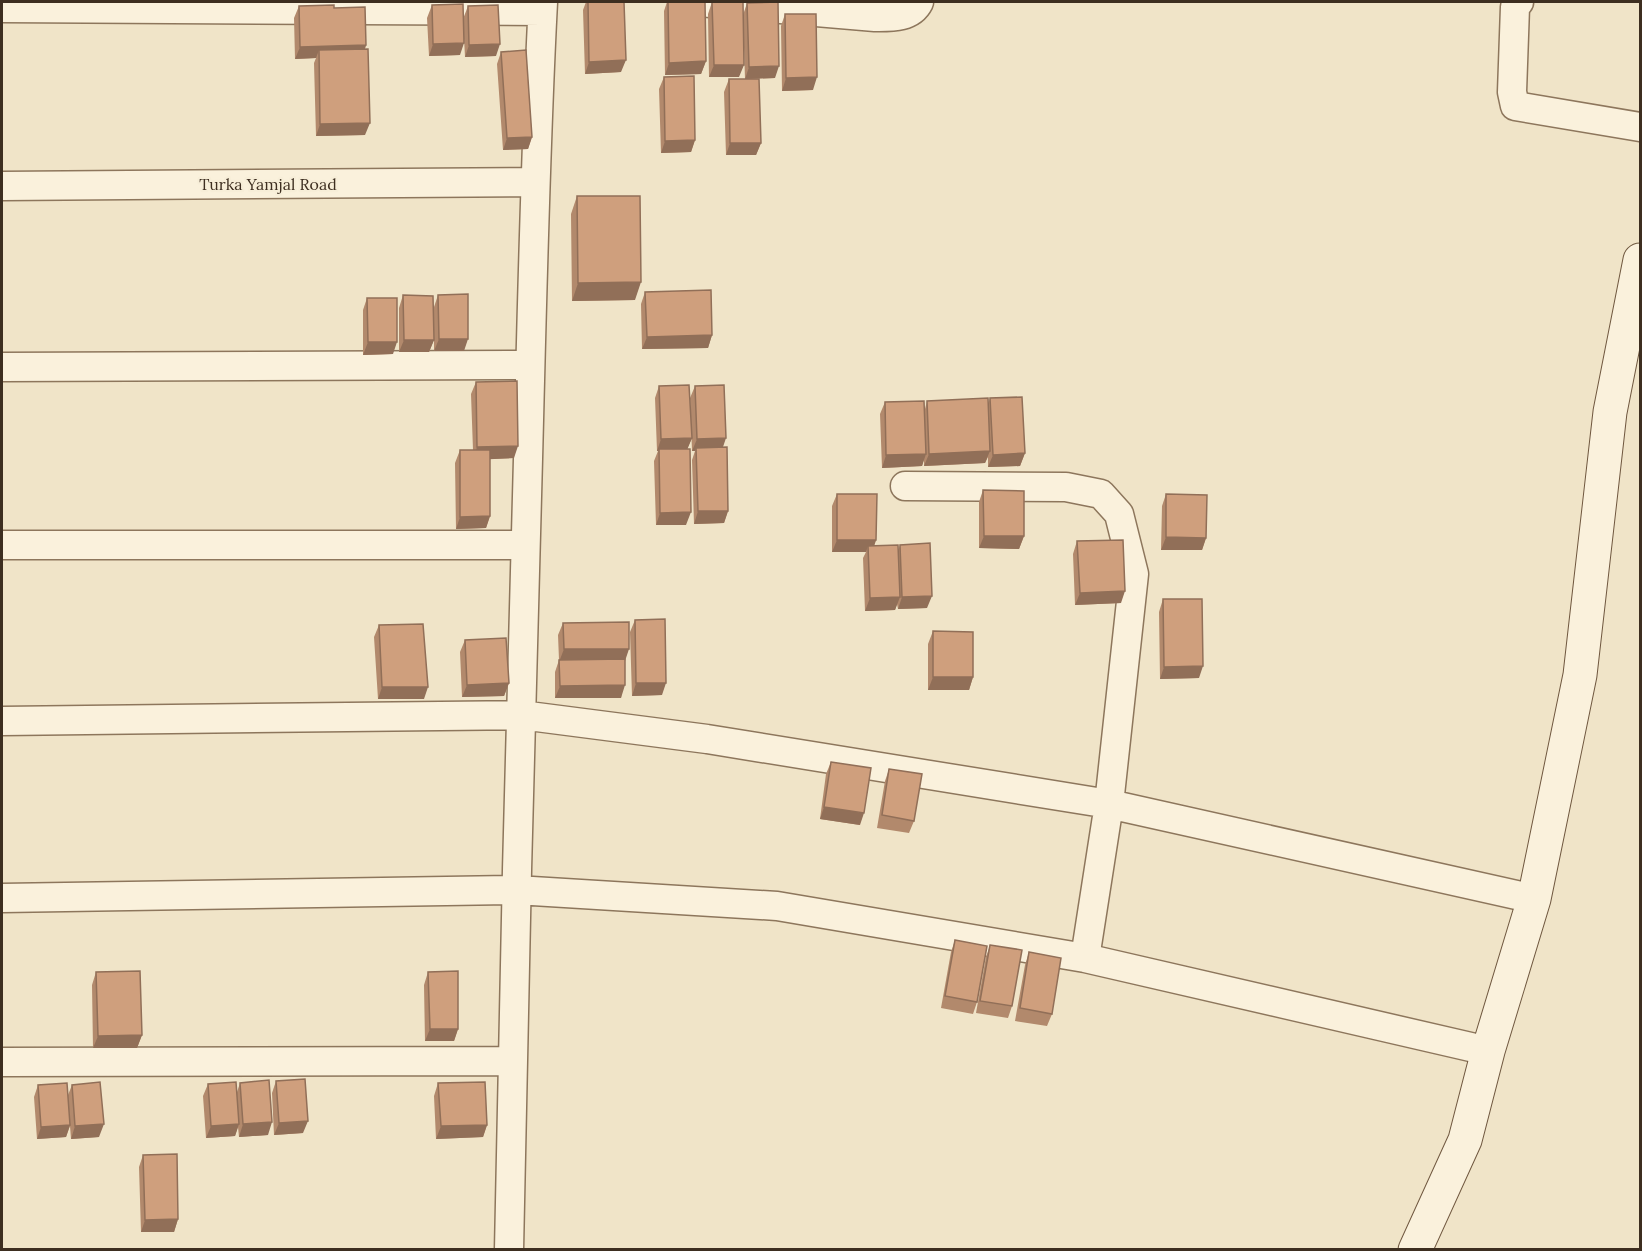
<svg xmlns="http://www.w3.org/2000/svg" width="1642" height="1251" viewBox="0 0 1642 1251" font-family="Lora,serif">
  <rect width="100%" height="100%" fill="#f0e4c8"/>
  <g fill="none" stroke-linecap="round" stroke-linejoin="round">
    <defs>
      <path id="street" d="M699,2L875,17C891,17 911,18 919,2
        M1519,2L1515,7L1512,92L1515,106L1640,127
        M2,8L542,11
        M2,186L535,182
        M2,367L530,365
        M905,486L1066,487L1101,494L1119,514L1134,574L1109,804L1085,958
        M2,545H525
        M2,721L521,715L707,739L1109,804L1534,899
        M2,898L516,890L777,906L1085,958L1488,1051
        M2,1062L512,1061
        M509,1250C514,986 520,723 528,459C532,307 535,154 543,2"/>
      <path id="secondary" d="M1415,1250L1465,1140L1488,1051L1534,899L1580,675L1610,412L1640,260"/>
    </defs>
    <use href="#street" stroke="#8d765c" stroke-width="31"/>
    <use href="#secondary" stroke="#6f573f" stroke-width="35"/>
    <use href="#street" stroke="#faf1dc" stroke-width="28"/>
    <use href="#secondary" stroke="#faf1dc" stroke-width="33"/>
  </g>
  <path fill="#b2896c" d="M586,2H624L621,72L585,74L583,10Z
    M667,2H705L706,61L701,74L665,75L664,11Z
    M712,2L739,77H709L708,14Z
    M747,3L775,78L745,79L743,15Z
    M432,5L460,55L429,56L427,18Z
    M299,6L334,8L366,45L365,49V135L316,136L314,63L316,58L295,59L294,18Z
    M468,6L496,56L465,57L463,19Z
    M785,14L813,90L782,91L781,26Z
    M501,52L532,137L528,149L503,150L497,64Z
    M664,77L695,140L691,152L661,153L659,89Z
    M729,79L761,143L756,155H726L724,92Z
    M577,196L635,300L572,301L571,214Z
    M645,292L712,335L708,348L642,349L641,304Z
    M403,295L434,340L429,352H399V308Z
    M438,295L464,351H434V307Z
    M367,298L393,354L363,355V310Z
    M476,382L514,458L490,459V516L486,528L456,529L455,463L460,450H473L471,394Z
    M659,386L692,438L687,449L686,525H656L654,461L658,451H657L655,398Z
    M695,386L723,447L728,511L724,523L694,524L692,460L695,451H692L690,398Z
    M990,398L1025,453L1020,466L988,467V457L985,463L924,466V459L922,466L882,468L880,414L885,402L925,409L927,401L988,404Z
    M983,490L1024,536L1019,549L979,548V502Z
    M837,494L876,540L874,546L898,551L900,545L927,608L898,609L897,604L895,610L865,611L863,558L866,552H832V506Z
    M1166,494L1206,538L1202,550H1161L1162,506Z
    M1077,541L1121,603L1075,605L1073,554Z
    M1163,599L1199,678L1160,679L1159,612Z
    M635,620L662,695L632,696L630,632Z
    M563,623L625,659L621,698H555V672L559,660L558,635Z
    M379,625L424,699H378L374,637Z
    M933,631L973,677L969,690H928V644Z
    M465,640L509,683L504,696L462,697L460,652Z
    M831,762L860,825L820,819L826,774Z
    M889,769L914,821L909,833L877,828L885,781Z
    M955,940L977,1002L973,1014L941,1008L951,952Z
    M990,945L1012,1006L1008,1018L976,1013L986,957Z
    M1029,952L1052,1014L1047,1026L1015,1021L1025,965Z
    M96,972L142,1035L137,1048H93L92,985Z
    M428,972L458,1029L454,1041H425L424,985Z
    M276,1081L303,1133L274,1135L272,1093Z
    M240,1083L268,1135L239,1137L238,1127L235,1136L206,1138L203,1096L208,1084L237,1092Z
    M438,1083L487,1125L483,1137L436,1139L434,1096Z
    M38,1085L68,1095L72,1085L99,1137L71,1139L70,1126L66,1137L37,1139L34,1097Z
    M143,1155L178,1219L174,1232H141L139,1167Z"/>
  <path fill="#916f58" d="M464,43L460,55L429,56L433,44Z
    M500,44L496,56L465,57L469,45Z
    M366,45L362,57L319,50L316,58L295,59L300,47Z
    M626,60L621,72L585,74L589,62Z
    M706,61L701,74L665,75L669,63Z
    M714,65H744L739,77H709Z
    M779,66L775,78L745,79L749,67Z
    M817,77L813,90L782,91L786,78Z
    M370,123L365,135L316,136L320,124Z
    M532,137L528,149L503,150L507,138Z
    M695,140L691,152L661,153L665,141Z
    M730,143H761L756,155H726Z
    M641,282L635,300L572,301L578,283Z
    M712,335L708,348L642,349L647,337Z
    M439,339H468L464,351H434Z
    M404,340H434L429,352H399Z
    M368,342H397L393,354L363,355Z
    M692,438L687,450L659,449L658,451H657L661,439Z
    M726,438L722,450L696,448L695,451H692L697,439Z
    M518,446L514,458L473,460L477,447Z
    M990,451L985,463L924,466L929,454Z
    M1025,453L1020,466L988,467L993,455Z
    M926,454L922,466L882,468L886,455Z
    M698,511H728L724,523L694,524Z
    M691,512L686,525H656L660,513Z
    M490,516L486,528L456,529L460,517Z
    M984,536H1024L1019,549L979,548Z
    M1166,537L1206,538L1202,550H1161Z
    M837,540H876L872,552L868,546L866,552H832Z
    M1125,591L1121,603L1075,605L1080,593Z
    M932,596L927,608L898,609L902,597Z
    M900,597L895,610L865,611L870,598Z
    M564,649H629L625,661L559,662Z
    M1203,666L1199,678L1160,679L1164,667Z
    M933,677H973L969,690H928Z
    M509,683L504,696L462,697L467,685Z
    M636,683H666L662,695L632,696Z
    M625,685L621,698H555L560,686Z
    M382,687H428L424,699H378Z
    M824,807L864,813L860,825L820,819Z
    M430,1029H458L454,1041H425Z
    M142,1035L137,1048H93L98,1036Z
    M308,1121L303,1133L274,1135L279,1123Z
    M272,1122L268,1135L239,1137L243,1124Z
    M104,1124L99,1137L71,1139L75,1126Z
    M239,1124L235,1136L206,1138L211,1126Z
    M70,1125L66,1137L37,1139L41,1127Z
    M487,1125L483,1137L436,1139L441,1126Z
    M178,1219L174,1232H141L145,1220Z"/>
  <path fill="#cf9f7d" stroke="#916f58" stroke-width="1.5" d="M588,2H624L626,60L589,62Z
    M668,2H705L706,61L669,63Z
    M712,2H743L744,65H714Z
    M778,2L779,66L749,67L747,3Z
    M463,4L464,43L433,44L432,5Z
    M334,5V8L365,7L366,45L300,47L299,6Z
    M498,5L500,44L469,45L468,6Z
    M785,14H816L817,77L786,78Z
    M368,49L370,123L320,124L319,50Z
    M526,50L532,137L507,138L501,52Z
    M694,76L695,140L665,141L664,77Z
    M729,79H759L761,143H730Z
    M577,196H640L641,282L578,283Z
    M711,290L712,335L647,337L645,292Z
    M468,294V339H439L438,295Z
    M403,295L433,296L434,340H404Z
    M367,298H397V342H368Z
    M517,381L518,446L477,447L476,382Z
    M689,385L692,438L661,439L659,386Z
    M724,385L726,438L697,439L695,386Z
    M1022,397L1025,453L993,455L990,398Z
    M988,398L990,451L929,454L927,401Z
    M924,401L926,454L886,455L885,402Z
    M727,447L728,511H698L696,448Z
    M659,449H690L691,512L660,513Z
    M460,450H490V516L460,517Z
    M983,490L1024,491V536H984Z
    M837,494H877L876,540H837Z
    M1166,494L1207,495L1206,538L1166,537Z
    M1123,540L1125,591L1080,593L1077,541Z
    M930,543L932,596L902,597L900,545Z
    M898,545L900,597L870,598L868,546Z
    M1163,599H1202L1203,666L1164,667Z
    M665,619L666,683H636L635,620Z
    M629,622V649H564L563,623Z
    M423,624L428,687H382L379,625Z
    M933,631L973,632V677H933Z
    M506,638L509,683L467,685L465,640Z
    M625,659V685L560,686L559,660Z
    M831,762L871,768L864,813L824,807Z
    M889,769L922,774L914,821L882,815Z
    M955,940L987,946L977,1002L945,996Z
    M990,945L1022,950L1012,1006L980,1001Z
    M1029,952L1061,958L1052,1014L1020,1008Z
    M140,971L142,1035L98,1036L96,972Z
    M458,971V1029H430L428,972Z
    M305,1079L308,1121L279,1123L276,1081Z
    M269,1080L272,1122L243,1124L240,1083Z
    M100,1082L104,1124L75,1126L72,1085Z
    M236,1082L239,1124L211,1126L208,1084Z
    M485,1082L487,1125L441,1126L438,1083Z
    M67,1083L70,1125L41,1127L38,1085Z
    M177,1154L178,1219L145,1220L143,1155Z"/>
  <g text-anchor="middle" stroke-width="4.5" stroke-linejoin="round" paint-order="stroke">
    <g font-size="16" fill="#3d2e20" stroke="#f7eed8">
      <text x="268" y="190">Turka Yamjal Road</text>
    </g>
  </g>
  <rect width="1642" height="1251" fill="none" stroke="#3d2e20" stroke-width="6"/>
</svg>
